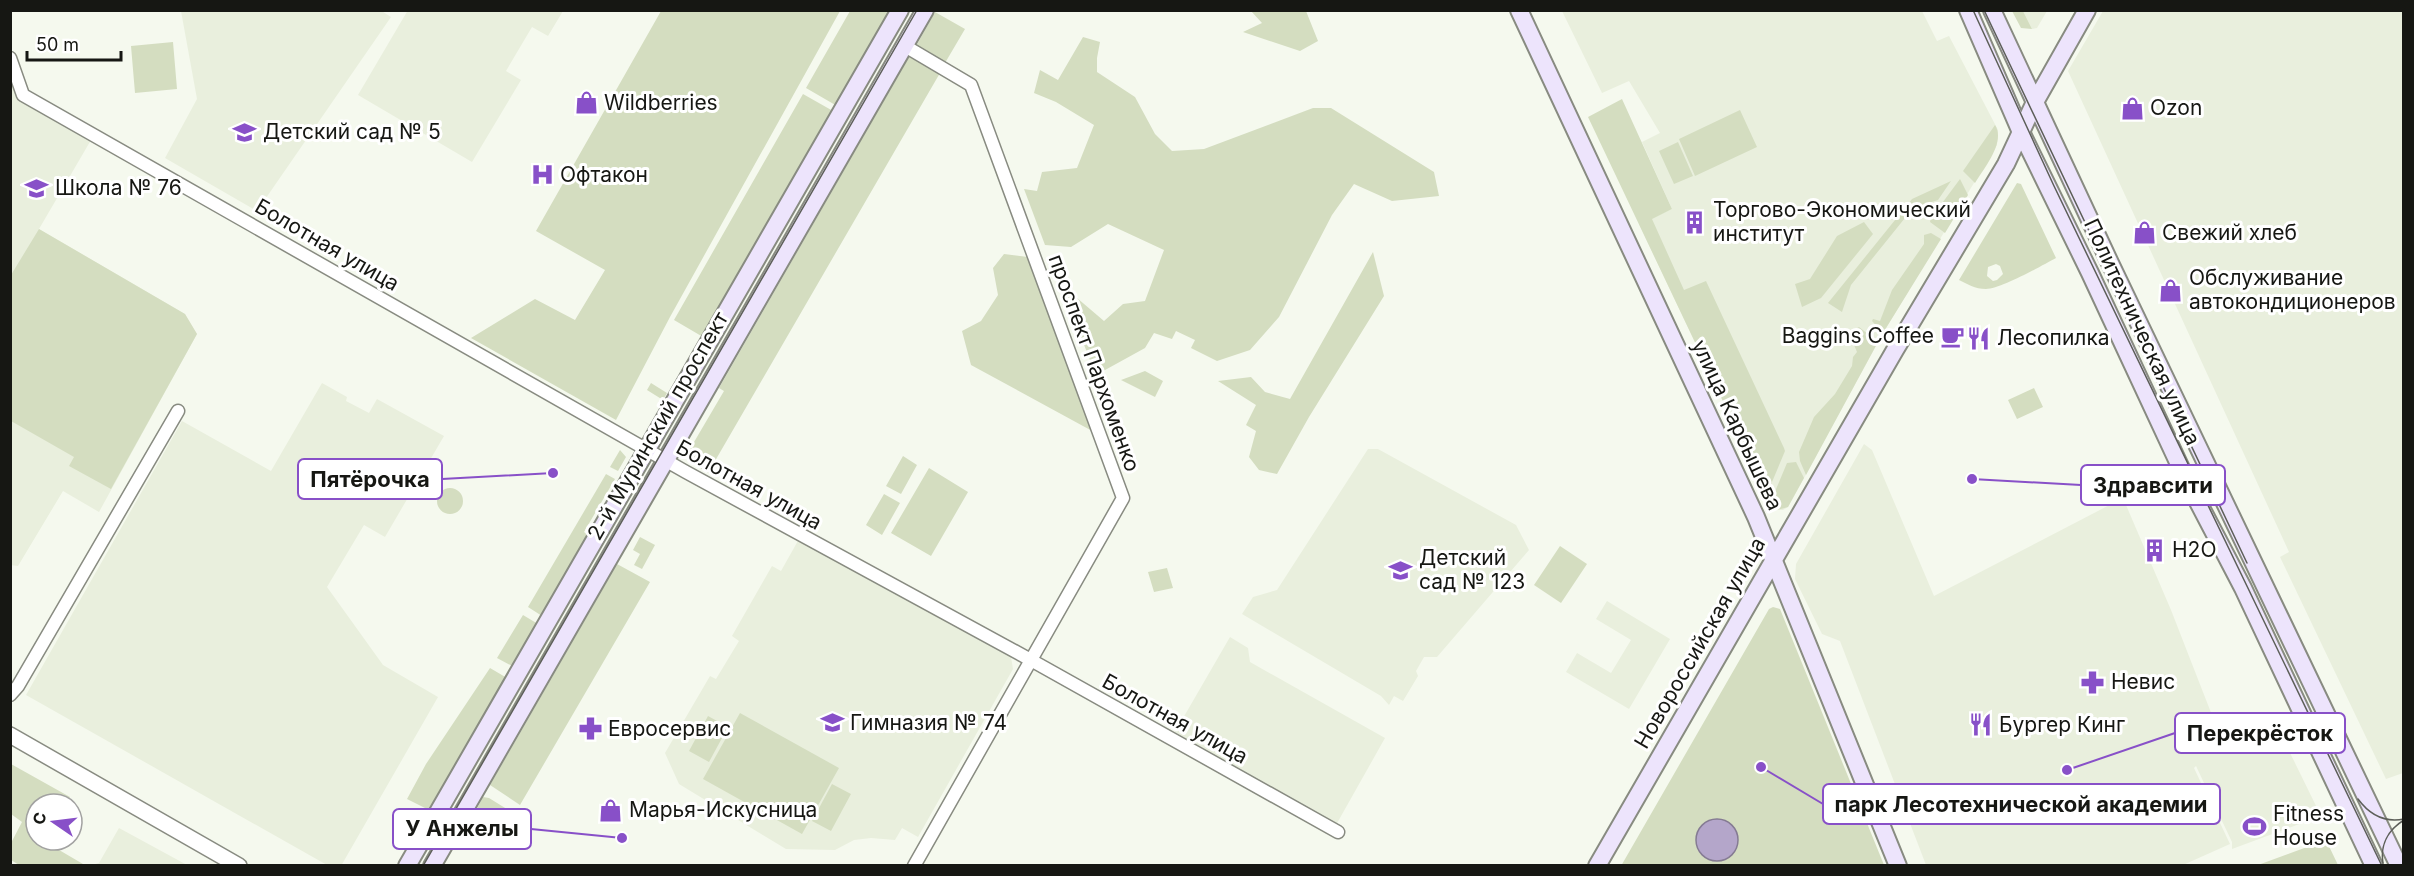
<svg xmlns="http://www.w3.org/2000/svg" width="2414" height="876" viewBox="0 0 2414 876" font-family="Inter,sans-serif">
  <rect width="100%" height="100%" fill="#f5f9ee"/>
  <path fill="#e9efdd" d="M380,10L391,17L257,211L165,158L197,99L181,11Z
    M408,10L563,11L548,36L532,27L506,71L521,80L472,162L358,95Z
    M1562,11H1922L1937,41L1949,36L1998,130L1997,145L1883,333L1804,478L1788,507L1783,510H1777L1767,494L1639,224L1672,209L1642,142L1660,133L1629,81L1602,93Z
    M2023,11H2047L2037,28L2032,29Z
    M2103,11H2403V773L2386,779L2280,557L2289,552L2068,71Z
    M10,72L19,98L91,140L39,229L185,314L197,334L99,512L63,491L18,566L10,565Z
    M322,383L347,397L346,401L369,413L377,399L444,436L385,537L364,525L327,587L383,665L438,697L341,866L327,865L26,695L182,421L271,471Z
    M1864,444L1872,450L1934,596L2123,498L2171,610L2224,746L2222,733L2270,712L2321,816L2232,849V842L2196,766L2194,768L2230,844L2183,865H1926L1840,641L1822,634L1795,579L1796,564Z
    M1368,449H1378L1516,525L1529,550L1437,657H1424L1416,671L1418,676L1403,701L1394,696L1389,705L1381,696L1242,614L1253,597L1277,590Z
    M799,539L1011,657L1013,669L918,837L902,828L895,840L871,838L854,840L835,850L786,849L679,784L665,753L710,676L716,679L739,641L732,636L772,566L781,571Z
    M1607,601L1670,639L1629,709L1566,672L1577,653L1611,673L1631,640L1596,619Z
    M1230,637L1248,648L1250,662L1385,738L1336,825L1175,732Z
    M119,828L187,865H92L99,863Z"/>
  <path fill="#d4ddc0" fill-rule="evenodd" d="M661,11H840L670,317L616,420L471,338L535,299L575,320L605,270L536,231Z
    M850,11H892L837,106L806,88Z
    M1251,11H1306L1318,41L1300,51L1243,32L1262,23Z
    M2012,11H2023L2032,29L2021,28Z
    M935,12L965,29L945,63L916,46Z
    M1083,37L1100,42L1097,58V72L1135,97L1155,134L1172,151L1204,149L1313,108H1331L1434,172L1439,196L1392,201L1354,184L1332,215L1279,317L1250,350L1217,361L1191,348L1195,340L1176,331L1172,339L1154,333L1145,348L1096,375L1067,302L1070,292L1104,321L1123,304L1145,301L1164,250L1108,224L1071,247L1045,245L1024,189L1037,191L1042,172L1077,168L1094,125L1056,102L1034,93L1040,70L1058,80Z
    M173,42L177,89L135,93L131,46Z
    M910,55L940,73L708,473L689,461L687,454L724,391L719,388Z
    M803,94L833,111L703,337L674,320Z
    M1622,99L1672,209L1652,219L1684,290L1706,281L1784,448L1785,451L1767,494L1588,117Z
    M1740,110L1757,147L1695,176L1679,139Z
    M1995,125C2006,142 1984,168 1975,183L1963,171Z
    M1678,142L1693,176L1674,184L1659,151Z
    M1960,179L1968,195L1945,233L1930,222L1931,218Z
    M1951,181L1938,200L1913,208L1851,285L1842,312L1828,303L1912,199Z
    M2017,183L2021,184L2056,258C2041,266 2001,289 1986,289C1975,289 1967,284 1959,280ZM1996,264L2000,266L2003,274L1997,280L1993,281L1987,276L1988,267Z
    M1864,222L1873,234L1821,298L1802,307L1795,284L1810,279L1837,236Z
    M39,229L185,314L197,334L111,489L69,466L74,457L11,421V275Z
    M1931,233L1941,239L1883,333L1872,321L1873,319L1880,321L1892,290L1924,244V235Z
    M1373,252L1384,296L1309,417L1277,474L1259,470L1249,457L1256,431L1246,425L1256,405L1218,381L1251,377L1265,392L1290,399Z
    M1004,254L1028,257L1094,432L971,365L962,331L981,321L998,295L993,268Z
    M1859,327L1878,342L1806,475L1800,461L1799,452L1814,417L1835,394L1852,366L1853,357L1857,352L1849,333Z
    M1145,371L1163,381L1155,397L1121,380Z
    M651,383L667,393L663,400L647,390Z
    M2034,388L2043,407L2017,419L2008,400Z
    M620,450L626,457L618,471L610,467Z
    M903,456L917,465L901,494L886,486Z
    M1796,462L1804,478L1788,507L1777,510L1771,501L1787,463Z
    M929,468L968,492L931,556L891,533Z
    M606,474L615,479L584,532L589,536L542,616L528,607Z
    M437 501a13 13 0 1 1 26 0a13 13 0 1 1-26 0Z
    M884,494L900,503L882,535L866,525Z
    M640,537L655,545L642,569L634,565L640,554L633,550Z
    M1560,546L1587,564L1561,603L1534,585Z
    M617,564L650,582L520,805L490,785Z
    M1167,568L1173,588L1154,592L1148,572Z
    M1773,607L1780,609L1884,865L1621,866L1769,609Z
    M523,615L538,624L514,667L497,658Z
    M490,668L507,678L431,811L407,799L426,764Z
    M740,713L839,768L802,834L703,779Z
    M708,716L728,727L709,762L689,751Z
    M11,764L70,797L66,804H36V840H57L54,847L83,864L82,865H19L11,860V843L22,822L11,814Z
    M832,784L851,794L831,831L812,821Z
    M483,797L489,798L510,811L487,849L467,840L465,843L460,841Z
    M2326,840L2338,865H2258Z"/>
  <path fill="#b4a6ca" stroke="#857b93" stroke-width="1.5" d="M1696 840a21 21 0 1 1 42 0a21 21 0 1 1-42 0Z"/>
  <g fill="none" stroke-linecap="round" stroke-linejoin="round">
    <defs>
      <path id="minor" d="M905,46L971,85L1123,498L914,866
        M10,58L23,95L686,472L1029,659L1338,832
        M10,695L18,686L178,411"/>
      <path id="tertiary" d="M10,735L239,866"/>
      <path id="secondary" d="M1519,10L1756,517L1898,866
        M1968,10L2020,130L2090,273L2185,477L2243,588L2374,866
        M1992,10L2110,263L2399,866
        M407,866L900,10
        M432,866L925,10
        M1597,866L1895,350L2006,164L2035,102L2087,10"/>
    </defs>
    <use href="#minor" stroke="#888b81" stroke-width="15"/>
    <use href="#tertiary" stroke="#888b81" stroke-width="18"/>
    <use href="#secondary" stroke="#888b81" stroke-width="20"/>
    <use href="#minor" stroke="#fff" stroke-width="12"/>
    <use href="#tertiary" stroke="#fff" stroke-width="15"/>
    <use href="#secondary" stroke="#ede4fc" stroke-width="16"/>
    <path stroke="#5d5f59" stroke-width="1.5" d="M1973,10L2054,186L2382,866
      M1984,10L2247,563
      M2358,799C2369,814 2384,823 2404,819
      M2383,863C2380,845 2388,830 2404,820
      M423,866L917,10"/>
  </g>
  <defs>
    <symbol id="shop-bare" viewBox="-9 -9 18 18"><path d="M-5-2.5h2.3a2.7 3.5 0 0 1 5.4 0H5L5.5 6h-11ZM-1.5-2.5h3a1.5 2.3 0 0 0-3 0Z" fill="#8850c8" stroke="#fff" stroke-width="2.5" paint-order="stroke"/></symbol>
    <symbol id="school-bare" viewBox="-9 -9 18 18"><path d="M0-5L7-2L0 1L-7-2ZM-4 1L0 2.5L4 1V4Q0 6-4 4Z" fill="#8850c8" stroke="#fff" stroke-width="2.5" paint-order="stroke"/></symbol>
    <symbol id="hospital-bare" viewBox="-9 -9 18 18"><path d="M-5-5h3v3.5h4V-5h3V5h-3V1.5h-4V5h-3Z" fill="#8850c8" stroke="#fff" stroke-width="2.5" paint-order="stroke"/></symbol>
    <symbol id="building-bare" viewBox="-9 -9 18 18"><path d="M-4-6H4V6H1V3H-1V6H-4ZM-2.5-4.3h1.7v1.8h-1.7ZM.8-4.3h1.7v1.8H.8ZM-2.5-1h1.7V.8h-1.7ZM.8-1h1.7V.8H.8Z" fill="#8850c8" stroke="#fff" stroke-width="2.5" paint-order="stroke"/></symbol>
    <symbol id="cafe-bare" viewBox="-9 -9 18 18"><path d="M-5.5-4.5H6V0H3Q3 3.5 0 3.5H-2.5Q-5.5 3.5-5.5 0ZM3-3.2v2h1.7v-2ZM-6 4.5H4V6H-6Z" fill="#8850c8" stroke="#fff" stroke-width="2.5" paint-order="stroke"/></symbol>
    <symbol id="restaurant-bare" viewBox="-9 -9 18 18"><path d="M-5-6h1v4h1v-4h1v4h1v-4h1v5L-1.5 .5V6h-2V.5L-5-1ZM5-6V6H3V1.5H1.5Q1.5-4 5-6Z" fill="#8850c8" stroke="#fff" stroke-width="2.5" paint-order="stroke"/></symbol>
    <symbol id="pharmacy-bare" viewBox="-9 -9 18 18"><path d="M-2-6h4v4h4v4h-4v4h-4v-4h-4v-4h4Z" fill="#8850c8" stroke="#fff" stroke-width="2.5" paint-order="stroke"/></symbol>
    <symbol id="stadium-bare" viewBox="-9 -9 18 18"><path d="M0-5a6.5 5 0 1 0 0 10a6.5 5 0 1 0 0-10ZM-3.5-1.8h7v3.6h-7Z" fill="#8850c8" stroke="#fff" stroke-width="2.5" paint-order="stroke"/></symbol>
  </defs>
  <g fill-rule="evenodd">
    <use href="#shop-bare" x="570" y="86" width="33" height="33"/>
    <use href="#shop-bare" x="2116" y="92" width="33" height="33"/>
    <use href="#school-bare" x="228" y="116" width="33" height="33"/>
    <use href="#hospital-bare" x="526" y="158" width="33" height="33"/>
    <use href="#school-bare" x="20" y="172" width="33" height="33"/>
    <use href="#building-bare" x="1678" y="206" width="33" height="33"/>
    <use href="#shop-bare" x="2128" y="216" width="33" height="33"/>
    <use href="#shop-bare" x="2154" y="274" width="33" height="33"/>
    <use href="#cafe-bare" x="1936" y="320" width="33" height="33"/>
    <use href="#restaurant-bare" x="1962" y="322" width="33" height="33"/>
    <use href="#building-bare" x="2138" y="534" width="33" height="33"/>
    <use href="#school-bare" x="1384" y="554" width="33" height="33"/>
    <use href="#pharmacy-bare" x="2076" y="666" width="33" height="33"/>
    <use href="#school-bare" x="816" y="706" width="33" height="33"/>
    <use href="#restaurant-bare" x="1964" y="708" width="33" height="33"/>
    <use href="#pharmacy-bare" x="574" y="712" width="33" height="33"/>
    <use href="#shop-bare" x="594" y="794" width="33" height="33"/>
    <use href="#stadium-bare" x="2238" y="810" width="33" height="33"/>
  </g>
  <g text-anchor="middle" stroke-width="6" stroke-linejoin="round" paint-order="stroke">
    <g font-size="21" fill="#161713" stroke="#fff" text-anchor="start">
      <text x="604" y="110">Wildberries</text>
      <text x="2150" y="115">Ozon</text>
      <text x="263" y="139">Детский сад № 5</text>
      <text x="560" y="182">Офтакон</text>
      <text x="55" y="195">Школа № 76</text>
      <text x="1713" y="217">Торгово-Экономический<tspan x="1713" dy="24">институт</tspan></text>
      <text x="2162" y="240">Свежий хлеб</text>
      <text x="2189" y="285">Обслуживание<tspan x="2189" dy="24">автокондиционеров</tspan></text>
      <text x="1934" y="343" text-anchor="end">Baggins Coffee</text>
      <text x="1997" y="345">Лесопилка</text>
      <text x="2172" y="557">H2O</text>
      <text x="1419" y="565">Детский<tspan x="1419" dy="24">сад № 123</tspan></text>
      <text x="2111" y="689">Невис</text>
      <text x="850" y="730">Гимназия № 74</text>
      <text x="1999" y="732">Бургер Кинг</text>
      <text x="608" y="736">Евросервис</text>
      <text x="629" y="817">Марья-Искусница</text>
      <text x="2273" y="821">Fitness<tspan x="2273" dy="24">House</tspan></text>
    </g>
    <g font-size="21" fill="#161713" stroke="#fff">
      <text transform="translate(327 245) rotate(30)" y="7">Болотная улица</text>
      <text transform="translate(2142 332) rotate(65)" y="7">Политехническая улица</text>
      <text transform="translate(1094 363) rotate(70)" y="7">проспект Пархоменко</text>
      <text transform="translate(1737 425) rotate(65)" y="7">улица Карбышева</text>
      <text transform="translate(658 426) rotate(-60)" y="7">2-й Муринский проспект</text>
      <text transform="translate(749 485) rotate(29)" y="7">Болотная улица</text>
      <text transform="translate(1700 643) rotate(-60)" y="7">Новороссийская улица</text>
      <text transform="translate(1175 719) rotate(29)" y="7">Болотная улица</text>
    </g>
  </g>
  <path fill="none" stroke="#8850c8" stroke-width="2" d="M553 473L442 479M1972 479L2081 485M2067 770L2175 733M1761 767L1823 804M622 838L531 829"/>
  <g fill="#8850c8" stroke="#fff" stroke-width="2">
    <circle cx="553" cy="473" r="6"/>
    <circle cx="1972" cy="479" r="6"/>
    <circle cx="2067" cy="770" r="6"/>
    <circle cx="1761" cy="767" r="6"/>
    <circle cx="622" cy="838" r="6"/>
  </g>
  <g fill="#fff" stroke="#8850c8" stroke-width="2">
    <rect x="298" y="459" width="144" height="40" rx="6"/>
    <rect x="2081" y="465" width="144" height="40" rx="6"/>
    <rect x="2175" y="713" width="170" height="40" rx="6"/>
    <rect x="1823" y="784" width="397" height="40" rx="6"/>
    <rect x="393" y="809" width="138" height="40" rx="6"/>
  </g>
  <g font-size="22" text-anchor="middle" font-weight="bold" fill="#161713">
    <text x="370" y="487">Пятёрочка</text>
    <text x="2153" y="493">Здравсити</text>
    <text x="2260" y="741">Перекрёсток</text>
    <text x="2021" y="812">парк Лесотехнической академии</text>
    <text x="462" y="836">У Анжелы</text>
  </g>
  <rect width="2414" height="876" fill="none" stroke="#161713" stroke-width="24"/>
  <g transform="translate(54 822) rotate(284)"><circle r="28" fill="#ffffff" stroke="#a2a2a1" stroke-width="1.5"/>
  <path d="M0-4.5L10 22L0 15L-10 22Z" fill="#8850c8"/>
  <text y="-9" font-size="16" font-weight="bold" text-anchor="middle" fill="#161713">С</text>
  </g>
  <path d="M27 51v9h94v-9" fill="none" stroke="#161713" stroke-width="3"/>
  <text x="36" y="51" font-size="18" fill="#161713" stroke="#ffffff" stroke-width="4.5" paint-order="stroke">50 m</text>
</svg>
